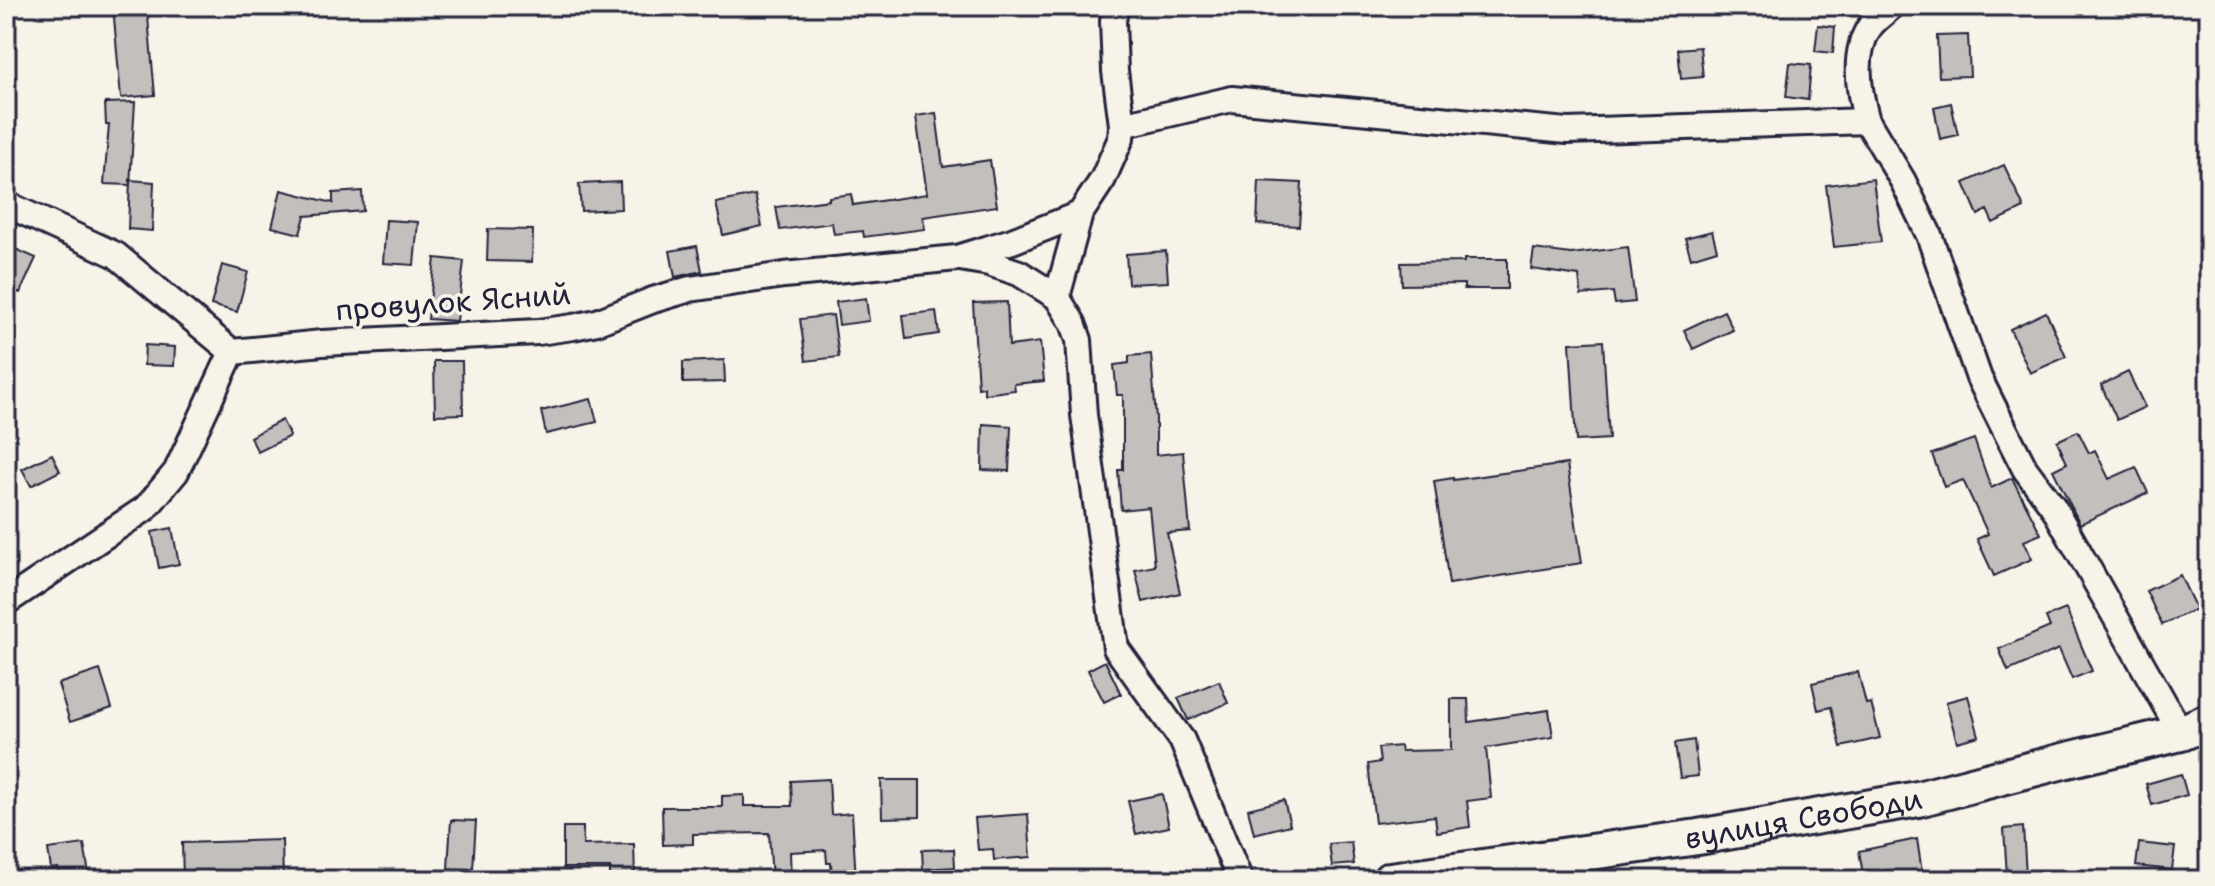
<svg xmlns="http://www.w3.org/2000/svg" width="2215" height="886" viewBox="0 0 2215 886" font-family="'Shantell Sans',sans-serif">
  <rect width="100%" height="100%" fill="#f7f3e8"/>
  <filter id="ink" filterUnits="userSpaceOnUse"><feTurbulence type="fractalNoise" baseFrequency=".0125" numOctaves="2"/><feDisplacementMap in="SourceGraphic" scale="16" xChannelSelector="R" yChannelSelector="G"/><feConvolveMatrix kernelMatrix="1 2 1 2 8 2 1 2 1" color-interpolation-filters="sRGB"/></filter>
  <g filter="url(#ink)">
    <path fill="#c2bfbd" stroke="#22223b" stroke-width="2" d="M113,6H147L155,95L121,98Z
      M1818,25L1835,27L1833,53L1815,51Z
      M1968,35L1970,76L1939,77L1937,36Z
      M1700,47L1703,77L1681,79L1678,49Z
      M1790,63L1811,65L1808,100L1786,97Z
      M135,102L130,185L104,184L109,125H106L105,103Z
      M1951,103L1958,135L1940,139L1934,107Z
      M936,113L943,167L990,160L997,206L923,217L925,229L864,237L863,231L834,234L832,223L780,230L776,207L829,200V197L851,194L853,205L927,194L916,116Z
      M2004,165L2024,208L1993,223L1987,210L1978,215L1964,183Z
      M1873,179L1881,242L1834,247L1826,185Z
      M130,180L154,182L152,231L128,229Z
      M1259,181L1302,183L1299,226L1257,224Z
      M620,182L621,209L581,211L579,184Z
      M281,190L333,203V193L362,191L363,211L305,216L300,234L272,227Z
      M755,195L762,226L723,235L716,203Z
      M386,220L418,222L414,265L383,263Z
      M488,229L533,230L532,262L487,261Z
      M1712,231L1717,250L1691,258L1685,238Z
      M6,245L36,258L20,293L6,287Z
      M697,246L702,271L675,277L670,251Z
      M1628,247L1635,302L1615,304L1613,292L1581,295L1579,276L1531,269L1534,249L1571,254Z
      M1166,251L1168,282L1128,284L1126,254Z
      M435,258L464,261L457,321L428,319Z
      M1464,259H1507V289H1464V284L1402,285L1401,263L1464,262Z
      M222,265L248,272L237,312L211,305Z
      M866,298L869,321L839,325L836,302Z
      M1007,302L1009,346L1040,342L1044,381L1014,384L1015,390L984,394V387L978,388L973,303Z
      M936,311L939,334L906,339L903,315Z
      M1724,311L1733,330L1693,349L1684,330Z
      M2046,312L2066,357L2030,373L2010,329Z
      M833,315L839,357L806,361L800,319Z
      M1603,341L1609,439L1576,441L1570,343Z
      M145,345L175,347L174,366L144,365Z
      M1151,354L1156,418V455L1183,452L1190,531L1167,533L1180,593L1143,602L1135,570L1155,566L1149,507L1121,510L1118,470H1123V395H1117L1114,365L1129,363V356Z
      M724,360L725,382L683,383V362Z
      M434,361H462L463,414L435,415Z
      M2128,372L2145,407L2117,420L2101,385Z
      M591,399L597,422L546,434L541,411Z
      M282,420L290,436L258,452L250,437Z
      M983,424L1011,426L1009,471L982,470Z
      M2078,431L2089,453L2095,450L2109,479L2136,467L2148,493L2080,524L2053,470L2067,463L2057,441Z
      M1974,439L1991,488L2012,478L2041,534L2024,541L2032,559L1994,576L1977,539L1988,534L1963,480L1944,487L1932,454Z
      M52,454L60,471L31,486L22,469Z
      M1567,464L1582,563L1449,584L1434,481L1453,478V480Z
      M172,528L179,564L159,568L152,532Z
      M2180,575L2196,609L2162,625L2146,591Z
      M2066,609L2092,671L2072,679L2059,649L2008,671L1999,649L2050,627L2046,617Z
      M1105,661L1121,694L1104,702L1088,670Z
      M100,670L112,708L70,722L58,684Z
      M1858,672L1866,704L1871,703L1880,738L1841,747L1831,707L1818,710L1812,683Z
      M1219,681L1228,703L1188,720L1178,698Z
      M1968,696L1979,736L1957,742L1946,702Z
      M1451,699H1468L1469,722L1549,710L1553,737L1486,748L1491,798L1467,801L1470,827L1437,832L1435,816L1375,823L1368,764L1380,762L1378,748L1400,746L1401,751L1451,750Z
      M1694,740L1698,776L1680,778L1675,743Z
      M2181,774L2187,795L2152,805L2146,784Z
      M829,779L831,815L852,813L856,880H832L831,863H827L826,850L790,852L791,880H772L769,833L693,834V844L663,845L662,807H722V796L744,795V806H792L791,781Z
      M881,780H920V817L882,818Z
      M1162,794L1169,827L1136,834L1128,801Z
      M1284,800L1290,825L1254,834L1248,809Z
      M1028,814L1031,857L994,860L993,849L978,850L975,818Z
      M451,820L476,821L473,869L448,868Z
      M563,827H583V845L634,844L635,878L610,879V868H563Z
      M2023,827L2026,875L2007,876L2004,829Z
      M1917,839L1922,872L1864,880L1859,851Z
      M282,840L283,880H248V875L183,877L182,843Z
      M1351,842L1354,864L1332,866L1329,844Z
      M2139,843L2175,847L2172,870L2136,866Z
      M84,844L90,880H60L58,868L51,869L48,849Z
      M954,849L955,867L923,869L922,850Z"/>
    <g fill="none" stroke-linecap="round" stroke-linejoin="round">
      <defs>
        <path id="street" d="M1867,121C1859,93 1852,55 1869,28C1874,20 1885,13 1892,6
          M1122,125L1232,99L1567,131L1867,121L1903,181L1929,235L1979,378L2003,426L2025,469L2054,508L2181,733
          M6,204L116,255L232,352
          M960,258L989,263L1019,273L1057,297L1073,323L1079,340L1084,415L1116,648L1182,740L1240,880
          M1057,297L1080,214
          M6,602L146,508L176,472L232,352L322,343L538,332L573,327L597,322L653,300L690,289L784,275L957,258L1012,241L1080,214L1103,179L1121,138L1122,125L1115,71L1113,21L1116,6"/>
        <g id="secondary">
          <path id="s1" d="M1390,880L1698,837L1918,799L2063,761L2181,733L2209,721"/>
        </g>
      </defs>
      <use href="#street" stroke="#22223b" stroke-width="30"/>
      <use href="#secondary" stroke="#22223b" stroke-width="40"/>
      <use href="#street" stroke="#f7f3e8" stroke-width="24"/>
      <use href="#secondary" stroke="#f7f3e8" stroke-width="34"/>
    </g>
  </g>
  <g text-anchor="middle" stroke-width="7" stroke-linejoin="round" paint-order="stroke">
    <g font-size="30" fill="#22223b" stroke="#f7f3e8">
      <text transform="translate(453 302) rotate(-4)" y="10">провулок Ясний</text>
      <text dy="10" stroke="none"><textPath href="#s1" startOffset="418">вулиця Свободи</textPath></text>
    </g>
  </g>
  <rect width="2215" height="886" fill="none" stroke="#f7f3e8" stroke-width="32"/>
  <rect x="16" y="16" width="2183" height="854" fill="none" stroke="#22223b" stroke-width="3" filter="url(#ink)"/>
</svg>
